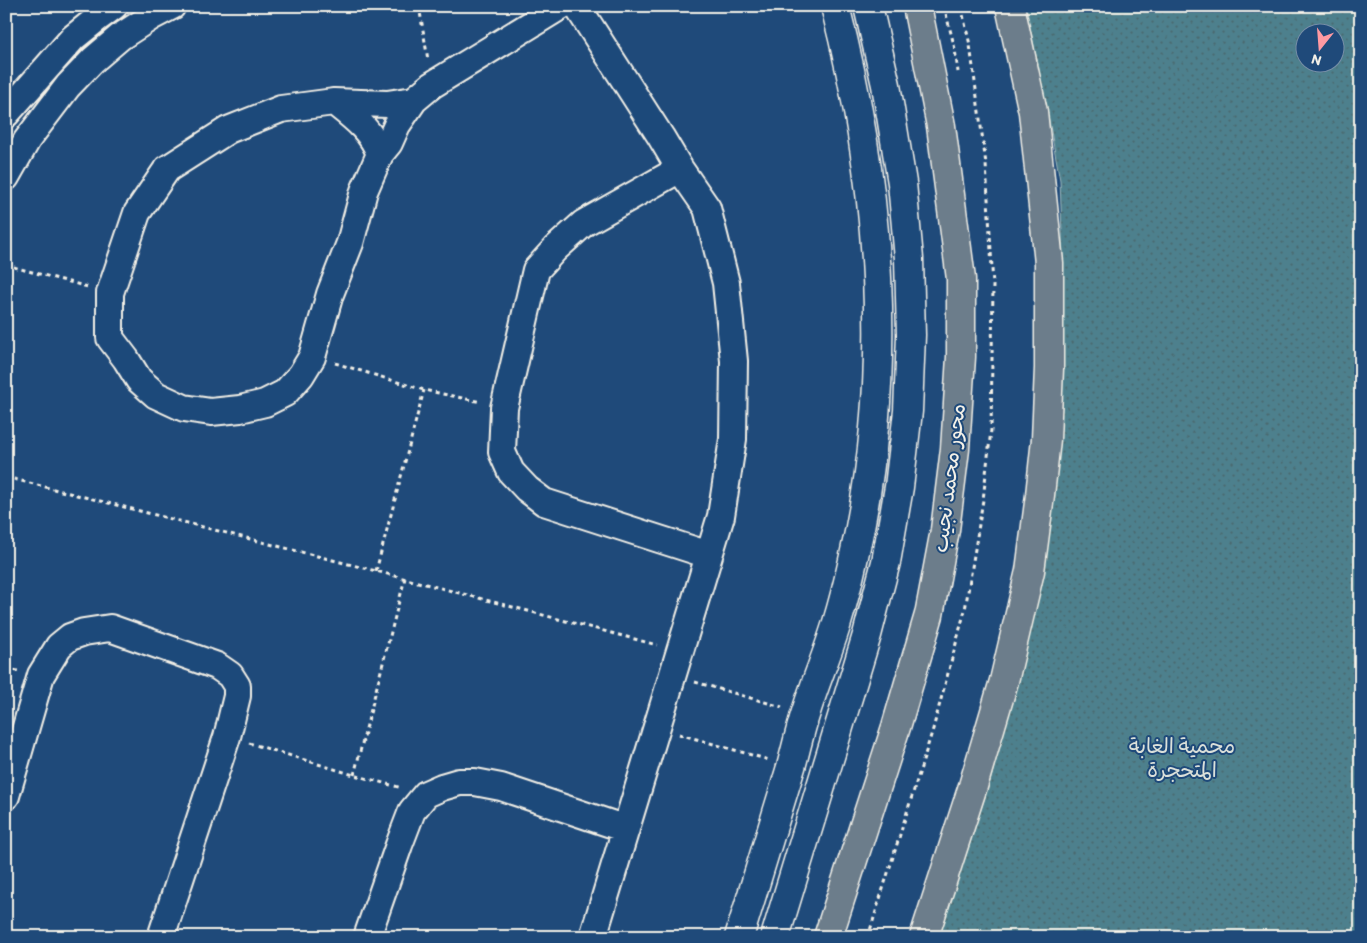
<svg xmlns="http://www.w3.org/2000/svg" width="1367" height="943" viewBox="0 0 1367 943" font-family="Itim,'Playpen Sans Arabic',sans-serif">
  <defs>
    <pattern id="park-dots" width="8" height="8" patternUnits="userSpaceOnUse" patternTransform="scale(1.25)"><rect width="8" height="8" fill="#4d808d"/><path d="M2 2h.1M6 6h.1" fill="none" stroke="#4b676d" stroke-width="1.8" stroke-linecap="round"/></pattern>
  </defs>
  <rect width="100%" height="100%" fill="#1f4a7a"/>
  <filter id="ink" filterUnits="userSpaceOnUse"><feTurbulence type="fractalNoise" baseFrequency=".02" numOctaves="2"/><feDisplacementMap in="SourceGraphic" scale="10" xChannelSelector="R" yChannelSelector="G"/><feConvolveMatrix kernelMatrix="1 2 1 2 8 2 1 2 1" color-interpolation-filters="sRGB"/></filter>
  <g filter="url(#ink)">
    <path fill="url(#park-dots)" stroke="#a0b8ba" fill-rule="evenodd" d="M1026,6H1361V937H939L990,782L1030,632L1061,382L1063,258L1060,180L1048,115ZM1304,32H1334V62H1304Z"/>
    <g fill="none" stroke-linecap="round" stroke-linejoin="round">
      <defs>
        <path id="minor" d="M577,6L661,137L680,169L707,208L726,283L734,361L733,439L721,516L593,937
          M414,100L397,125L389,143L380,154L364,191L350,243L330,294L312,357L301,375L285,393L265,403L240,409L211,412L184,408L156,395L139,380L126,359L110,338V293L137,213L167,169L228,130L281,109L334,102L387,104Z
          M414,100L432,85L561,6
          M334,102C354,118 371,130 380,154
          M6,114L73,38L99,17L114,6
          M680,169L584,223L555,249L536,270L504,408L502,452L511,472L527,489L544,502L709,555
          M6,177L27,140L68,86L93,60L120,37L151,17L172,6
          M6,796L41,675L59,646L70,637L84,632L110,628L217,666L230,675L237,686V696L227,737L161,937
          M367,937L399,845L412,811L426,794L442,787L459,782H475L501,787L626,829"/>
        <path id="tertiary" d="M739,937C756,880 774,824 791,767C796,749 800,730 806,712C815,683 827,655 836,626C843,603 849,579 854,556C895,375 881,185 835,6
          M775,937L867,635L886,562L899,487L908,411L911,335L909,259L902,183L886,85L868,6"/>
        <path id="primary" d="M828,937L896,727L929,615L945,530L955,449L961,357V279L941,126L917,6
          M924,937L973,786L1004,681L1030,571L1040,495L1046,439L1049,368V263L1033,112L1010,6"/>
      </defs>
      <use href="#minor" stroke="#f4f1e8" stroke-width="30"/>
      <use href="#tertiary" stroke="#f4f1e8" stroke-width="31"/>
      <use href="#primary" stroke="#f4f1e8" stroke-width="31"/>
      <path stroke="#f4f1e8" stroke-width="3" stroke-dasharray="4 4" stroke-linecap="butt" d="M419,6L428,60
        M946,14L955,49L958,72
        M6,265L88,287
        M335,363L424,390L481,402
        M6,477L376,571L657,645
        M376,571L424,390
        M6,669L18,671
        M695,682L782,707
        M679,734L769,760
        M249,743L354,775L402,788
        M354,775L405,578
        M868,937L933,729L965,610L983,500L991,430L993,286L986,164L970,45L961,6"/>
      <use href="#minor" stroke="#1f4a7a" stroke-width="26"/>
      <use href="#tertiary" stroke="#1f4a7a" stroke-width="28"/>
      <use href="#primary" stroke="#6c7d8b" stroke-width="28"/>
    </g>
  </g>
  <g text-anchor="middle" stroke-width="4" stroke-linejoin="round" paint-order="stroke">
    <g font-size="21" fill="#f4f1e8" stroke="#1f4a7a">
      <text transform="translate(949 478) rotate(-83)" y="7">محور محمد نجيب</text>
    </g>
    <g font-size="21" fill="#dbe0da" stroke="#1f4a7a">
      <text x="1182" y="753">محمية الغابة<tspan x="1182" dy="24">المتحجرة</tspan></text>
    </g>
  </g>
  <rect width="1367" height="943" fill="none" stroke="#1f4a7a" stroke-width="25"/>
  <rect x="12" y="12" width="1342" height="918" fill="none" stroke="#f4f1e8" stroke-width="2" filter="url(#ink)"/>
  <g transform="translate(1320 48) rotate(197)"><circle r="24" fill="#1f4a7a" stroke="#748da6"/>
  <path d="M0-4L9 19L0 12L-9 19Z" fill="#ff9aa2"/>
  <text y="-8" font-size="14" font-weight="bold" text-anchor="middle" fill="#f4f1e8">N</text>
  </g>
</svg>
